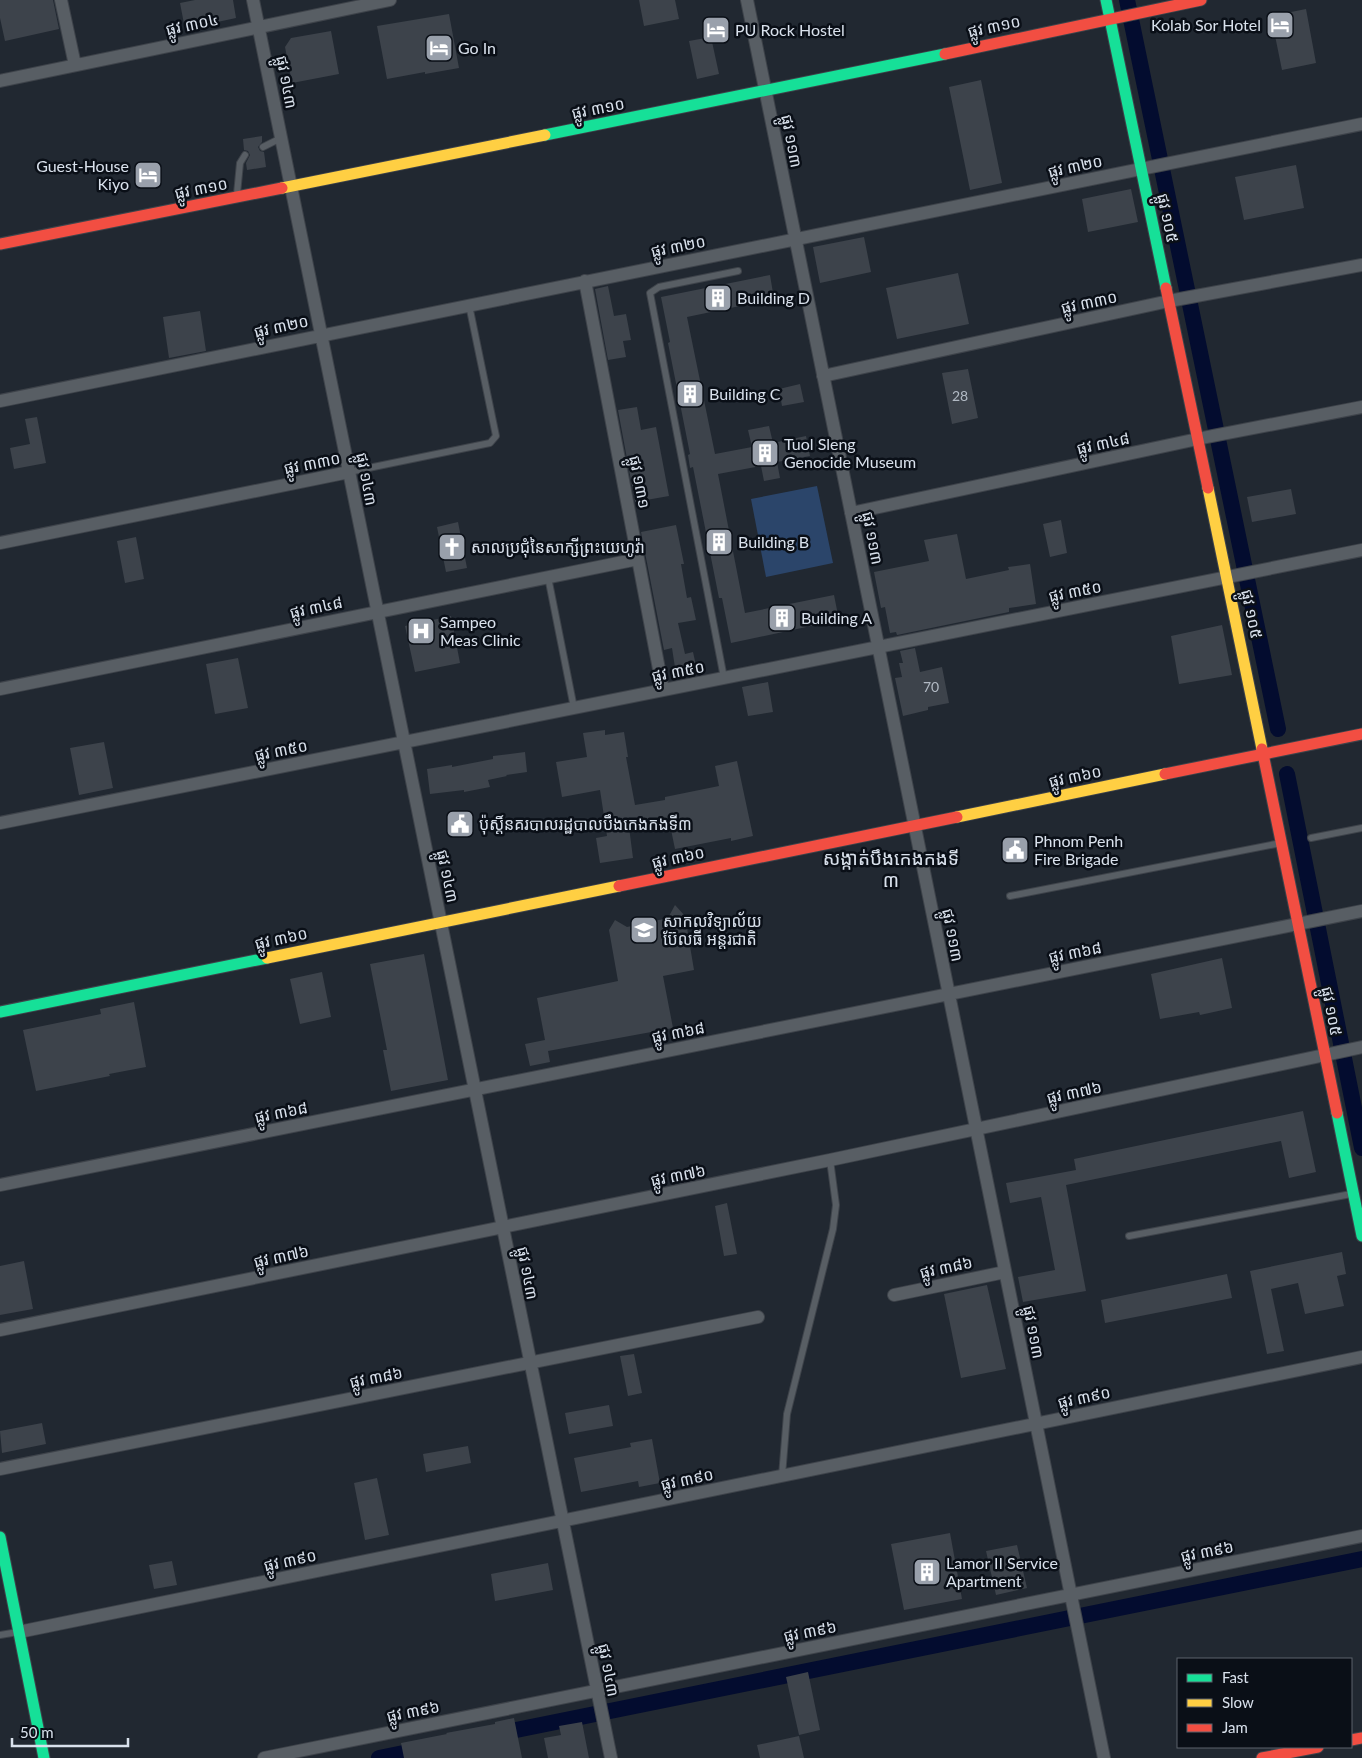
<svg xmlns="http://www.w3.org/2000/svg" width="1362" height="1758" viewBox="0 0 1362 1758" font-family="Lato,'Noto Sans Khmer',sans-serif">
  <rect width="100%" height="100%" fill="#212831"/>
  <path fill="#2b456a" d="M817,486L833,563L766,577L751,499Z"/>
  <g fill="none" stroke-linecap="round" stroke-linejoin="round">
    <path stroke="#030c2f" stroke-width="16" d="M1127,0L1278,729
      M1287,774L1362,1148
      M496,1734L1362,1559
      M379,1758L423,1749"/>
  </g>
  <path fill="#3d434b" d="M0,0H53L59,29L5,41L0,18Z
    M195,0H233L236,18L185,29L180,3Z
    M639,0H675L679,19L644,26Z
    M1306,9L1316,63L1282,70L1271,16Z
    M449,14L459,68L425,74V72L387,79L377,26Z
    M331,31L339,74L292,83L285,47L291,38Z
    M711,37L719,74L697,79L689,41Z
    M981,80L1002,183L970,190L949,87Z
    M262,136V142L258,147L260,151L264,152L266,167L247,170L246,163L250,155L248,151L244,150L243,139Z
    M1296,165L1304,208L1244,220L1235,177Z
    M1131,189L1138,222L1088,232L1082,199Z
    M864,237L871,272L820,283L813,247Z
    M958,273L969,324L897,339L886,288Z
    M770,275L774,299L687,317L715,454L752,447L748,430L769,426L773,443L806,436L810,456L777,462L780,478L764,481L761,466L718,474L745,613L834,595L839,620L731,643L722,598H719L693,467L690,468L688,455L690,454L668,343L670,342L661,297Z
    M608,286L614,316L626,314L631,340L623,341L626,357L608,360L595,289Z
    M200,311L206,351L169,358L163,317Z
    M968,369L978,418L952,424L942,373Z
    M800,384L804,402L782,406L779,389Z
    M637,407L641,430L656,427L669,496L635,502L618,410Z
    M37,417L46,463L14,469L10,448L30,444L25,419Z
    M1291,489L1296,514L1252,522L1247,497Z
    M1061,520L1067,553L1050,557L1043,524Z
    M458,522L467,568L446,572L437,527Z
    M676,525L684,564H681L687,598L691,597L696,620L678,623L685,654L693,652L697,670L676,674L672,648L664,650L641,532Z
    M957,534L966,579L1009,570L1008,567L1030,564L1036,604L1009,608V612L897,635L896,632L890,633L885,607L881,608L874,572L929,561L924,540Z
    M136,537L144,579L125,583L117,541Z
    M451,616L460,663L415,672L405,626Z
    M1222,625L1232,675L1179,684L1171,636Z
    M915,648L920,672L942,667L949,703L928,707V710L903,716L895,678L902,677L899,663H903L900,651Z
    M238,658L248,708L215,714L206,664Z
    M768,682L773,712L748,716L742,687Z
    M605,730V735L624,732L628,757H626L635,805L665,800V797L719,786L715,766L737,761L753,836L731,841V838L675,849L669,820L629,827L633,858L600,863L596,838L607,836L600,790L562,797L556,762L587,757L583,733Z
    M104,742L113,788L79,795L70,748Z
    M525,752L527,772L506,775L507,776L488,780L490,787L464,792V790L430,794L427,769L452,765V767L493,759V756Z
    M675,905L685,916L694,970L663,976L673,1028L548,1051L550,1062L530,1066L525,1044L545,1040L537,998L618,981L609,930L615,920L627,927L668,918Z
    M424,954L448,1080L391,1091L383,1050H387L370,964Z
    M1222,958L1232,1008L1200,1015L1199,1012L1160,1019L1151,974Z
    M322,972L331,1017L300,1024L290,979Z
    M134,1002L146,1067L109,1074L110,1076L36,1091L23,1030L101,1014L100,1009Z
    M1303,1111L1316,1172L1289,1178L1281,1141L1066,1185L1086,1291L1023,1302L1018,1277L1055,1270L1041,1197L1010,1203L1006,1183L1076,1170L1074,1159Z
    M727,1203L737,1254L724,1256L715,1206Z
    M1342,1252L1346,1274L1337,1276L1344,1306L1305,1314L1298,1283L1271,1289L1284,1351L1267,1354L1250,1271Z
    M24,1261L33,1309L0,1315V1266Z
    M1227,1274L1232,1298L1105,1323L1101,1300Z
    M987,1285L1006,1369L961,1378L944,1294Z
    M634,1354L642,1393L628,1396L620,1356Z
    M609,1405L613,1426L569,1434L565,1413Z
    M42,1423L46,1444L2,1453L0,1431Z
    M652,1439L660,1483L639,1487L638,1481L581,1492L574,1458L631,1447L630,1443Z
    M468,1446L471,1463L426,1472L423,1454Z
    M377,1478L389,1535L365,1540L354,1483Z
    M950,1533L962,1599L904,1610L891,1544Z
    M1017,1545L1027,1588L996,1595L986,1551Z
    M172,1561L177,1585L154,1589L149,1565Z
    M548,1563L553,1590L495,1601L491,1574Z
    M808,1672L820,1730L799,1735L786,1677Z
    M514,1718L522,1758H404L401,1743L447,1734L446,1733L495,1724V1722Z
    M582,1722L589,1758H548L544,1738L561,1735L559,1726Z
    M799,1736L804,1758H760L757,1745Z"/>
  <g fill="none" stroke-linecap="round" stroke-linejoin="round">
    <defs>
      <path id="lane" d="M263,147L281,138
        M237,194L240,163L245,155
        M349,472L490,443L496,436L469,305
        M548,577L574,708
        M724,678L650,293L659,287L738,271
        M1311,838L1362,828
        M1010,896L1281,843
        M1129,1236L1351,1194
        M782,1476L787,1414L833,1229L836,1205L830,1160
        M0,1635L18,1632"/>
      <path id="street" d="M61,0L75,65
        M253,0L611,1758
        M747,0L1104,1758
        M0,81L390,0
        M585,281L663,690
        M823,376L1169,301L1362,265
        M0,401L1362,124
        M851,513L1207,437L1362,407
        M0,543L349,472
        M0,689L638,559
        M0,823L1362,550
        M0,1185L1362,911
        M894,1295L1005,1272
        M0,1330L830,1160L1362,1047
        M0,1469L758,1317
        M19,1632L1362,1357
        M264,1758L1362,1536"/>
      <path id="fast" d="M1106,0L1166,288
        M545,135L945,54
        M0,1012L267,958
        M1337,1113L1362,1236
        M0,1537L44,1758"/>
      <path id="slow" d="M282,188L545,135
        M1208,488L1262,749
        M957,817L1165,774
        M267,958L619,886"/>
      <path id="jam" d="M945,54L1201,0
        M0,244L282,188
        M1166,288L1208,488
        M1262,749L1337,1113
        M1165,774L1362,734
        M619,886L957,817
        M1351,1740L1362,1738
        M1262,1758L1318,1747"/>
    </defs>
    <use href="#lane" stroke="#3e434a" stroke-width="8"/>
    <use href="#street" stroke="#3e434a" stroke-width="14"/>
    <use href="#fast" stroke="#3e434a" stroke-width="13"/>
    <use href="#slow" stroke="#3e434a" stroke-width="13"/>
    <use href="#jam" stroke="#3e434a" stroke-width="13"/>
    <use href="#lane" stroke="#585e64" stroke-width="6"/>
    <use href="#street" stroke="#585e64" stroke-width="12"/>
    <use href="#fast" stroke="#16e098" stroke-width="11"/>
    <use href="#slow" stroke="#ffcf43" stroke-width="11"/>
    <use href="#jam" stroke="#f24e42" stroke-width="11"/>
  </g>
  <defs>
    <symbol id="hotel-square" viewBox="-11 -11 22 22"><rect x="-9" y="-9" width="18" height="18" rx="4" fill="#99a0ab" stroke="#0a0f17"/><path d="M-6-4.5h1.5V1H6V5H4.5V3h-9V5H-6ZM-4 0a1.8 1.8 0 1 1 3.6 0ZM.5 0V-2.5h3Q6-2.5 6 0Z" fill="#fff"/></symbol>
    <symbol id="building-square" viewBox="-11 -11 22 22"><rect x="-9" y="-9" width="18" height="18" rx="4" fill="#99a0ab" stroke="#0a0f17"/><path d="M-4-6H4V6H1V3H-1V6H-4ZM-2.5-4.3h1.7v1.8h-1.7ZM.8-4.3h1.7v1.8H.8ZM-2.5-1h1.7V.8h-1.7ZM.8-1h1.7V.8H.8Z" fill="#fff"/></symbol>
    <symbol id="church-square" viewBox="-11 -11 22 22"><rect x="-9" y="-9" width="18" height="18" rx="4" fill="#99a0ab" stroke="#0a0f17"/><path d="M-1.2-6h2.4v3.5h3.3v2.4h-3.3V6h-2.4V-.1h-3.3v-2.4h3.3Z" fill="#fff"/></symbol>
    <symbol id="hospital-square" viewBox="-11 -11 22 22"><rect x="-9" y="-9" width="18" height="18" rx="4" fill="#99a0ab" stroke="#0a0f17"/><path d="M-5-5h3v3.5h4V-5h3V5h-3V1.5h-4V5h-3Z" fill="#fff"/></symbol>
    <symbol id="civic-square" viewBox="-11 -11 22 22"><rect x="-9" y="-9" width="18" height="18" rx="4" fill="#99a0ab" stroke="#0a0f17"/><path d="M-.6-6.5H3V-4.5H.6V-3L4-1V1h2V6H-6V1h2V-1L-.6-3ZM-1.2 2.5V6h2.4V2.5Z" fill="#fff"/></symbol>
    <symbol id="university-square" viewBox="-11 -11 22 22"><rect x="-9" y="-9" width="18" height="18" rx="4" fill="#99a0ab" stroke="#0a0f17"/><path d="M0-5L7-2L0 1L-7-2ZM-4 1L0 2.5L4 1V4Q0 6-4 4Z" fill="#fff"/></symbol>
  </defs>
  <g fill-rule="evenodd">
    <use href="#hotel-square" x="1264" y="9" width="32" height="32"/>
    <use href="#hotel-square" x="700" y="14" width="32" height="32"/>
    <use href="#hotel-square" x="423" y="32" width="32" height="32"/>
    <use href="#hotel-square" x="132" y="159" width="32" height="32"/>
    <use href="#building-square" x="702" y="282" width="32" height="32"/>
    <use href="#building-square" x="674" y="378" width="32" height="32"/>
    <use href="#building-square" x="749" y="437" width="32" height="32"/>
    <use href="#building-square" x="703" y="526" width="32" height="32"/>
    <use href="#church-square" x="436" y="531" width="32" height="32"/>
    <use href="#building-square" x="766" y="602" width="32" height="32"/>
    <use href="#hospital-square" x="405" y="615" width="32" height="32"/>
    <use href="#civic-square" x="444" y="808" width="32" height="32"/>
    <use href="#civic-square" x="999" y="834" width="32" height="32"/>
    <use href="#university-square" x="628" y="914" width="32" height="32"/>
    <use href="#building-square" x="911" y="1556" width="32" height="32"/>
  </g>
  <g text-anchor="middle" stroke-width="5" stroke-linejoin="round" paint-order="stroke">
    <g font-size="14" fill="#b2bac4">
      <text x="960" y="401">28</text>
      <text x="931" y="692">70</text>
    </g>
    <g font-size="16" fill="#d9e1ec" stroke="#0a0f17">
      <text transform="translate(192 24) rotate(-12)" y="6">ផ្លូវ ៣០៤</text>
      <text transform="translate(994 26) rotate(-12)" y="6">ផ្លូវ ៣១០</text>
      <text transform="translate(287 82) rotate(79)" y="6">ផ្លូវ ១៤៣</text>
      <text transform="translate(598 108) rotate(-11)" y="6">ផ្លូវ ៣១០</text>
      <text transform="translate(792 141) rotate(79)" y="6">ផ្លូវ ១១៣</text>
      <text transform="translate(1075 166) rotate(-12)" y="6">ផ្លូវ ៣២០</text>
      <text transform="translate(201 188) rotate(-11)" y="6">ផ្លូវ ៣១០</text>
      <text transform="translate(1168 218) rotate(78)" y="6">ផ្លូវ ១០៥</text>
      <text transform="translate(678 246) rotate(-11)" y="6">ផ្លូវ ៣២០</text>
      <text transform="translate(1089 302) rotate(-12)" y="6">ផ្លូវ ៣៣០</text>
      <text transform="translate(281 326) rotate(-12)" y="6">ផ្លូវ ៣២០</text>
      <text transform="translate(1103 443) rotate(-12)" y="6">ផ្លូវ ៣៤៨</text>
      <text transform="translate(312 463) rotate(-11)" y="6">ផ្លូវ ៣៣០</text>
      <text transform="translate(367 479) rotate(79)" y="6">ផ្លូវ ១៤៣</text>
      <text transform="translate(640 482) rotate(79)" y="6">ផ្លូវ ១៣១</text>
      <text transform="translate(873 538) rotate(79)" y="6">ផ្លូវ ១១៣</text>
      <text transform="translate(1075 591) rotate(-11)" y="6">ផ្លូវ ៣៥០</text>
      <text transform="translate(316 607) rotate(-12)" y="6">ផ្លូវ ៣៤៨</text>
      <text transform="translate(1252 614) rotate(78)" y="6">ផ្លូវ ១០៥</text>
      <text transform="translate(678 671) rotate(-11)" y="6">ផ្លូវ ៣៥០</text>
      <text transform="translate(281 750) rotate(-11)" y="6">ផ្លូវ ៣៥០</text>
      <text transform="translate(1075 776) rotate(-12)" y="6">ផ្លូវ ៣៦០</text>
      <text transform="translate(678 857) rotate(-12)" y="6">ផ្លូវ ៣៦០</text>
      <text transform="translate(448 876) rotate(78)" y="6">ផ្លូវ ១៤៣</text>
      <text transform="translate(953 935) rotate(79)" y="6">ផ្លូវ ១១៣</text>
      <text transform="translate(281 938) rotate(-12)" y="6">ផ្លូវ ៣៦០</text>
      <text transform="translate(1075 952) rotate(-11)" y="6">ផ្លូវ ៣៦៨</text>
      <text transform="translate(1332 1011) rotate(79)" y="6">ផ្លូវ ១០៥</text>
      <text transform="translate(678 1032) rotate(-11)" y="6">ផ្លូវ ៣៦៨</text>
      <text transform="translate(1074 1092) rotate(-12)" y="6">ផ្លូវ ៣៧៦</text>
      <text transform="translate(281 1112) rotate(-11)" y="6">ផ្លូវ ៣៦៨</text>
      <text transform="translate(678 1175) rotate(-11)" y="6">ផ្លូវ ៣៧៦</text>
      <text transform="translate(281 1256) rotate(-12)" y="6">ផ្លូវ ៣៧៦</text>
      <text transform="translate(946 1267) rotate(-12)" y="6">ផ្លូវ ៣៨៦</text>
      <text transform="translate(528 1273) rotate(79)" y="6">ផ្លូវ ១៤៣</text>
      <text transform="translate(1034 1332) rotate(79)" y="6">ផ្លូវ ១១៣</text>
      <text transform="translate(376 1377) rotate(-11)" y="6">ផ្លូវ ៣៨៦</text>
      <text transform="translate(1084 1397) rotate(-12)" y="6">ផ្លូវ ៣៩០</text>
      <text transform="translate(687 1479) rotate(-12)" y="6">ផ្លូវ ៣៩០</text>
      <text transform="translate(1207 1551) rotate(-11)" y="6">ផ្លូវ ៣៩៦</text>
      <text transform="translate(290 1560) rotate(-12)" y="6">ផ្លូវ ៣៩០</text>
      <text transform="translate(810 1631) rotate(-11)" y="6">ផ្លូវ ៣៩៦</text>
      <text transform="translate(609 1670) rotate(79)" y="6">ផ្លូវ ១៤៣</text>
      <text transform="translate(413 1711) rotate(-11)" y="6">ផ្លូវ ៣៩៦</text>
    </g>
    <g font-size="16" fill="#d9e1ec" stroke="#0a0f17" text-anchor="start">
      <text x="1261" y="31" text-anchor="end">Kolab Sor Hotel</text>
      <text x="735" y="36">PU Rock Hostel</text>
      <text x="458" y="54">Go In</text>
      <text x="129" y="172" text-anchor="end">Guest-House<tspan x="129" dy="18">Kiyo</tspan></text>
      <text x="737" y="304">Building D</text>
      <text x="709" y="400">Building C</text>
      <text x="784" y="450">Tuol Sleng<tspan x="784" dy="18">Genocide Museum</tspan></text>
      <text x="738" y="548">Building B</text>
      <text x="471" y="553">សាលប្រជុំនៃសាក្សីព្រះយេហូវ៉ា</text>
      <text x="801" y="624">Building A</text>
      <text x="440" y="628">Sampeo<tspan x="440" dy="18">Meas Clinic</tspan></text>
      <text x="479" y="830">ប៉ុស្តិ៍នគរបាលរដ្ឋបាលបឹងកេងកងទី៣</text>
      <text x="1034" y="847">Phnom Penh<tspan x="1034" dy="18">Fire Brigade</tspan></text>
      <text x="663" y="927">សាកលវិទ្យាល័យ<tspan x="663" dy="18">ប៊ែលធី អន្តរជាតិ</tspan></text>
      <text x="946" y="1569">Lamor II Service<tspan x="946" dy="18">Apartment</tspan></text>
    </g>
    <g font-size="19" fill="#d9e1ec" stroke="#0a0f17">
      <text x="891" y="865">សង្កាត់បឹងកេងកងទី<tspan x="891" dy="22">៣</tspan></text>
    </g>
  </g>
  <rect x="1177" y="1658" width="175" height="90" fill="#0a0f17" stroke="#5d636c"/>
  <rect x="1187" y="1674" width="25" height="8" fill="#16e098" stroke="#5d636c"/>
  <text x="1222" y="1683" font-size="15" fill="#d9e1ec">Fast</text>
  <rect x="1187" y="1699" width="25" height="8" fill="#ffcf43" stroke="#5d636c"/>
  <text x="1222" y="1708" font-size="15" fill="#d9e1ec">Slow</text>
  <rect x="1187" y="1724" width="25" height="8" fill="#f24e42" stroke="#5d636c"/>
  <text x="1222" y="1733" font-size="15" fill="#d9e1ec">Jam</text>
  <path d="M12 1738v8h116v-8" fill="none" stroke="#d9e1ec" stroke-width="2.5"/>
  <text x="20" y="1738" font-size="15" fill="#d9e1ec" stroke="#0a0f17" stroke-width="4" paint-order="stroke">50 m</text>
</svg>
